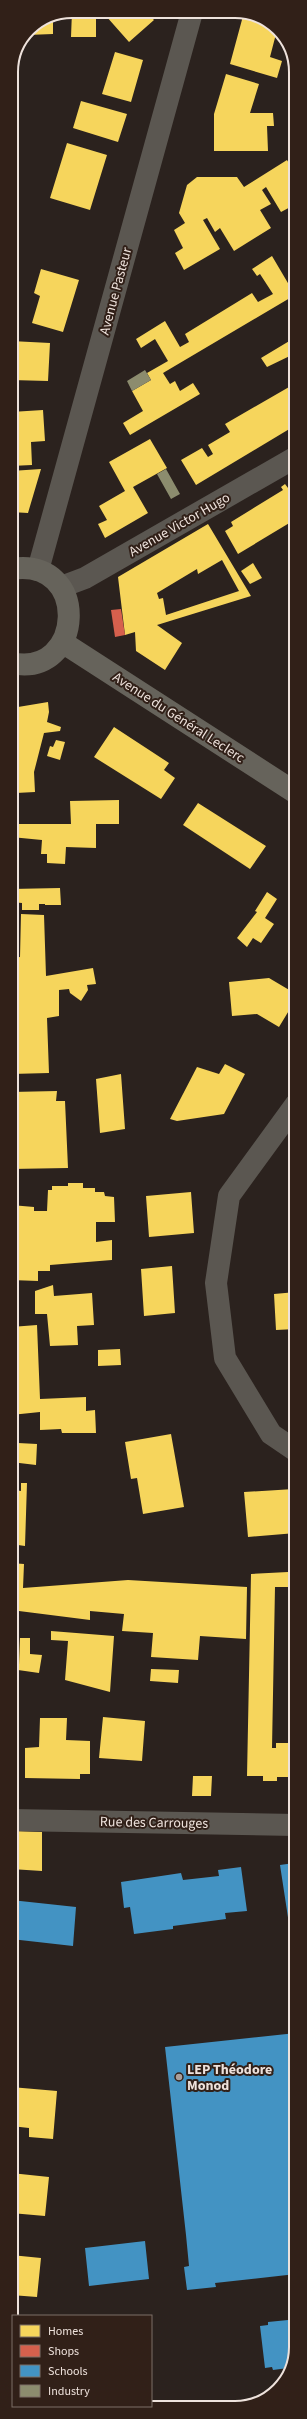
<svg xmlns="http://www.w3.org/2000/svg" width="307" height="2419" viewBox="0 0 307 2419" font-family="'Source Sans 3',sans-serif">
  <rect width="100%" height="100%" fill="#2b221e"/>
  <path fill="#f6d55c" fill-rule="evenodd" d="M72,11H96V37H71Z
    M112,11L146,12L154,20L129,42L106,16Z
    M243,16L266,23L277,30L270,57L282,61L277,78L230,64Z
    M53,19V34L27,35L29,29Z
    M115,52L143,60L131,102L102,94Z
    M226,74L259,84L250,113H273L274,126H267L268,151H214V114Z
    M81,101L127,114L118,142L73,128Z
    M67,143L107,155L90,210L50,198Z
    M287,160L296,175V204L281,212L266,187L262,190L271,204L260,210L271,228L234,251L220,228L215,232L207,218L203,220L220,249L184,270L175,253L183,248L174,230L185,223L179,213L187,185L197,177H237L244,187Z
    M296,243V253L291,246Z
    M272,256L295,295L163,373L170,384L175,381L180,391L193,383L200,394L130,435L123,423L143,411L132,391L151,380L147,373L168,361L155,339L141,348L136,339L165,321L180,347L189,342L185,334L252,293L258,302L273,294L260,274L257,276L252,269Z
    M41,269L79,280L63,332L32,323L40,296L34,293Z
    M296,337V353L267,367L261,358Z
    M11,341L50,343L48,381L11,380Z
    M296,383V425L196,485L181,460L202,448L208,457L213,454L208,445L230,432L225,424Z
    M43,410L45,441L31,442L32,465L11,466V412Z
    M150,439L167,468L133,487L148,513L105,538L98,524L107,520L99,506L125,491L109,462Z
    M41,469L28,513L11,512V471Z
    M285,484L288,488L296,484V519L238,554L225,531L233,526L231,522L283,490L281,487Z
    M208,524L251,596L157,625L182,643L165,670L136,651L135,632L125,635L118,577ZM222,560L239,591L166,615L163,598L159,599L157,593L197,569L198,574Z
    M253,563L262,578L250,584L241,571Z
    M48,702L49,712L47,722L61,727L60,731L44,733L34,772L35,792L16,793L11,807L12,708Z
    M114,727L169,763L164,770L175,778L161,799L94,757Z
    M56,740L65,742L60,760L47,756L50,746L53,747Z
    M119,800V824H96V848L66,847L65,864L47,863V854H41L42,840L11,837V824H71L70,801Z
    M198,803L266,846L250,869L183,825Z
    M296,875V893L288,888Z
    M60,888L61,905H45V904H39V910H22V903L11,902V889Z
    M267,892L277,899L265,918L274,924L261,943L253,938L247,947L237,938L257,912L255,911Z
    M21,914L44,915L46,976L93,968L96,984L87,985L88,990L81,1001L70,993L69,989L59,990V1016L47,1018L49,1073L11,1074V1036H15V1012H11V958L20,957Z
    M269,978L296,994V999L279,1027L257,1014L232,1016L229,982Z
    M225,1064L245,1074L224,1114L177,1121L170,1119L197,1067L219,1074Z
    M121,1074L125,1129L100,1133L96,1079Z
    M57,1091L56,1101H65L68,1168L11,1169V1092Z
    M68,1183H83V1188H95V1192H104L105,1196L114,1197L115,1222H96V1242L112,1240V1260L50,1265V1271H38V1281L11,1280V1205L34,1207V1211H47L48,1190H52V1186H68Z
    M296,1188V1213L292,1211L295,1203L290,1200Z
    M191,1192L194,1233L149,1237L146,1196Z
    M172,1266L175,1313L144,1316L141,1269Z
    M53,1285L54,1296L92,1293L94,1325L77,1326L78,1345L50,1346L47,1314H35V1291Z
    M296,1292V1329L276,1330L274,1294Z
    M37,1325L40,1399L86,1397V1411L95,1410L96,1433H62L61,1429L40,1430V1412L11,1415V1327Z
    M120,1349L121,1365L98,1366V1350Z
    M11,1434H18V1443L37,1444L36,1465L11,1462Z
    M171,1434L184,1507L143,1514L137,1478L131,1479L125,1442Z
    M21,1483H27L25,1546L11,1544V1494L13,1495L15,1490L21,1491Z
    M294,1489L296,1533L248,1537L244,1492Z
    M11,1563L24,1564L23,1588L128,1580L247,1587L246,1639L200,1636L198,1660L151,1657L153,1633L122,1631L124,1614L90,1611V1620L11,1610Z
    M288,1572V1587H275L272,1748H276V1743H295V1777H277V1781H263V1776H247L251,1574Z
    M51,1631L114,1636L110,1692L65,1680L68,1641L51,1640Z
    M11,1634L19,1637L20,1665V1638H30V1654L42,1655L39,1673L11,1669Z
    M151,1669L179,1670L178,1683L150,1681Z
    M103,1717L145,1721L142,1761L99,1758Z
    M40,1718H67L66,1740L90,1741V1774H80V1779L25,1778V1748L39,1747Z
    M193,1776H212L211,1796H192Z
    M11,1831L42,1832V1871L11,1869Z
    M11,2087L57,2091L53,2139L29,2137V2128L11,2126Z
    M11,2173L49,2177L45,2216L11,2213Z
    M11,2255L41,2258L37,2297L11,2295Z
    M11,2339H13V2355L11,2351Z"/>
  <path fill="#d6604d" d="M121,609L125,635L115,637L111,610Z"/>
  <path fill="#4393c3" d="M294,1863L296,1869V1923L289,1924L280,1865Z
    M241,1867L247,1911L225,1913L226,1919L173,1926V1929L134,1934L130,1907L124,1908L121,1882L181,1873L183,1880L219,1876L218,1870Z
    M11,1900L76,1907L73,1946L11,1939Z
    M296,2033V2274L215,2283L216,2287L187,2290L184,2267L189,2266L186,2235L165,2047Z
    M145,2241L149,2279L89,2286L85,2248Z
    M288,2320V2323H296V2347L288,2368L273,2370L272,2367L265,2368L260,2326L268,2325V2322Z"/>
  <path fill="#8c8c6e" d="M145,370L151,380L132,391L127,381Z
    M166,469L180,494L171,499L157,474Z"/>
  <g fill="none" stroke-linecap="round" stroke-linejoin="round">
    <path stroke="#5b5751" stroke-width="22" d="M38,570L192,12
      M61,587L85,578L296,457
      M296,1104L229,1196L216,1283L225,1358L271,1434L296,1451
      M11,1820L296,1825"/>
    <path stroke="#66635b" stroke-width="22" d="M11,569C91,556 85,679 11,663
      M62,642L296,793"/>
  </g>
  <circle fill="#aa9f9a" stroke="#312018" stroke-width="1.5" cx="179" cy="2077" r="4"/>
  <g text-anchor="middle" stroke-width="4" stroke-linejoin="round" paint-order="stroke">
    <g font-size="14" fill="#eee2dc" stroke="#312018">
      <text transform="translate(115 291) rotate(-75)" y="5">Avenue Pasteur</text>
      <text transform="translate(179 524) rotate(-30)" y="5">Avenue Victor Hugo</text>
      <text transform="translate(179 717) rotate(33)" y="5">Avenue du Général Leclerc</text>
      <text transform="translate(154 1822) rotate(1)" y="5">Rue des Carrouges</text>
    </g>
    <g font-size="14" font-weight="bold" fill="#eee2dc" stroke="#312018" text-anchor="start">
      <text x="187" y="2074">LEP Théodore<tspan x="187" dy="16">Monod</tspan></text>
    </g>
  </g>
  <path d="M0 0H307V2419H0ZM72 18H235A54 54 0 0 1 289 72V2347A54 54 0 0 1 235 2401H72A54 54 0 0 1 18 2347V72A54 54 0 0 1 72 18Z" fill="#312018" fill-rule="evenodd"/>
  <path fill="none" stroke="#eee2dc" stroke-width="2" d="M72 18H235A54 54 0 0 1 289 72V2347A54 54 0 0 1 235 2401H72A54 54 0 0 1 18 2347V72A54 54 0 0 1 72 18Z"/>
  <rect x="12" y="2315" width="140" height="92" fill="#312018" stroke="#7d6e66"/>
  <rect x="20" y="2325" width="20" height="12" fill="#f6d55c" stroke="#7d6e66"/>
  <text x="48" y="2335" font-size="12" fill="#eee2dc">Homes</text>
  <rect x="20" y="2345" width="20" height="12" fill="#d6604d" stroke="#7d6e66"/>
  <text x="48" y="2355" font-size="12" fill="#eee2dc">Shops</text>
  <rect x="20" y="2365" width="20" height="12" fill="#4393c3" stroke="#7d6e66"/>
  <text x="48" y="2375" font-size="12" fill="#eee2dc">Schools</text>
  <rect x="20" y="2385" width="20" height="12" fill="#8c8c6e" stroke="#7d6e66"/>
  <text x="48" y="2395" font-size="12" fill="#eee2dc">Industry</text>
</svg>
